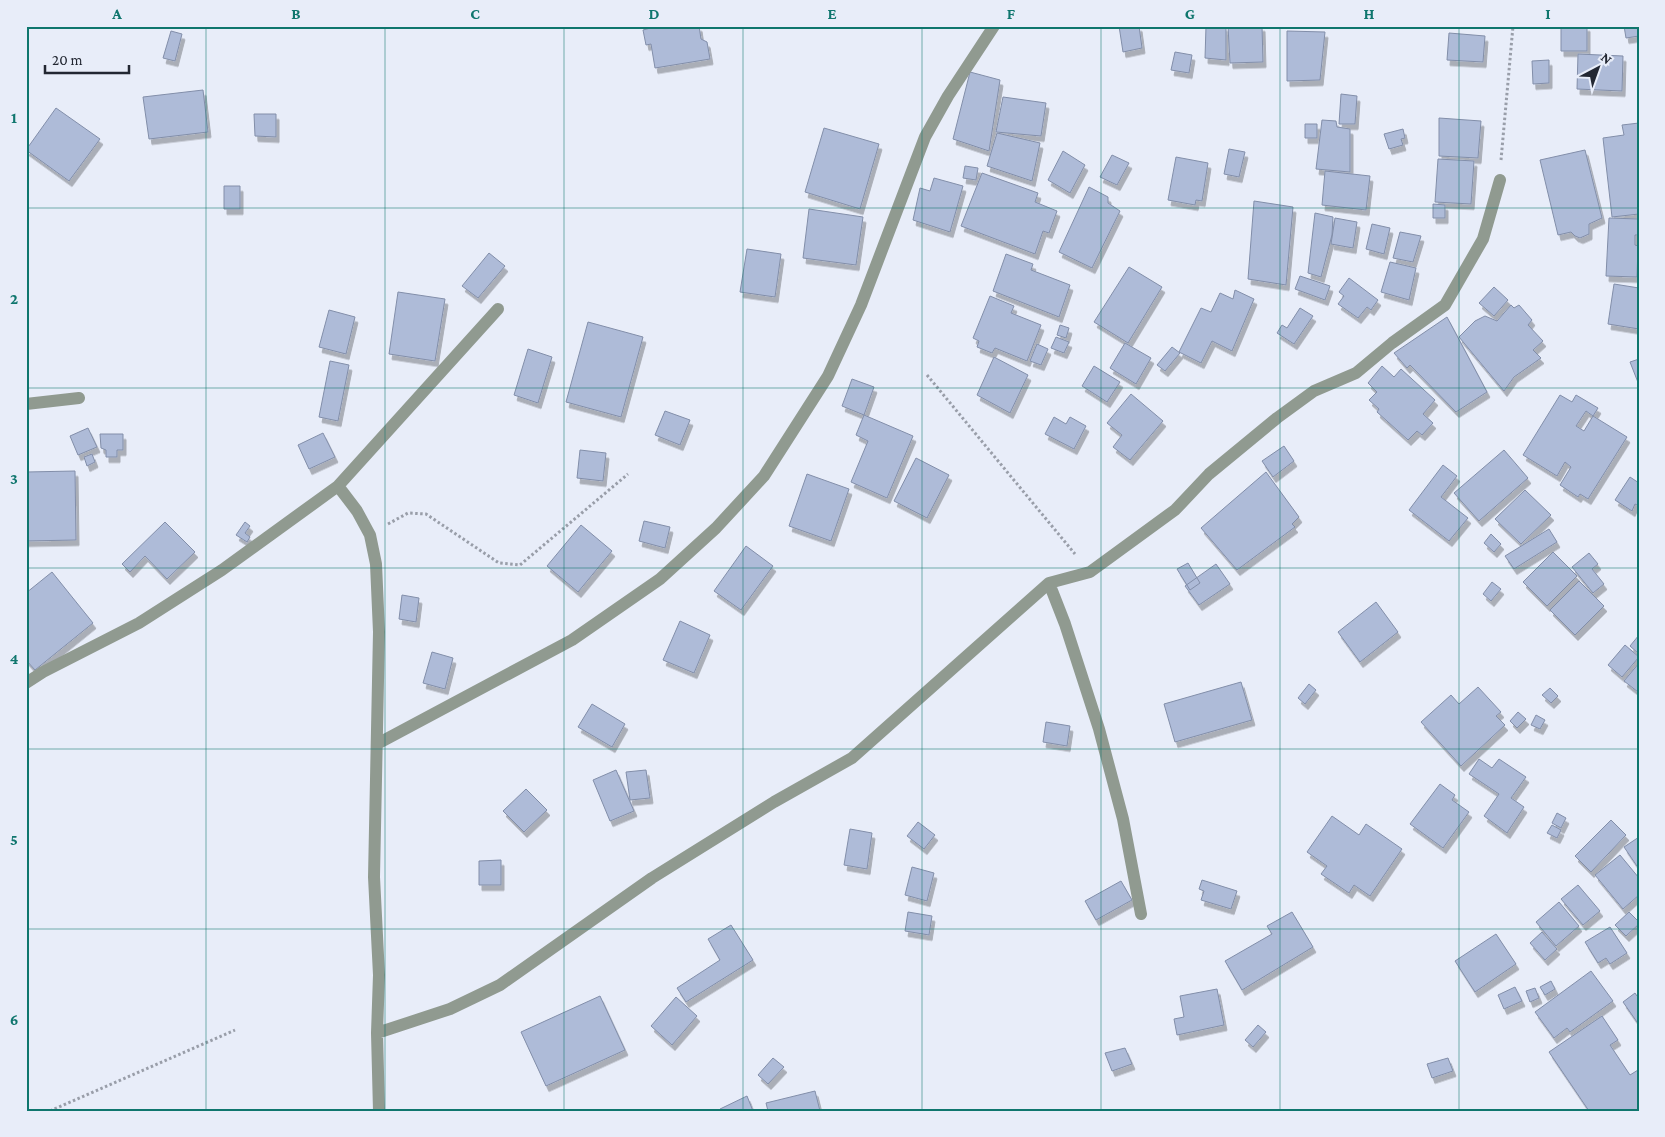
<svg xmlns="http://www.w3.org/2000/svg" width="1665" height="1137" viewBox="0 0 1665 1137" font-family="'Crimson Pro',serif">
  <defs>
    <filter id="shadow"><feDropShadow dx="3" dy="5.5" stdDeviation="0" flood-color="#0004"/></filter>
  </defs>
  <rect width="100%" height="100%" fill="#e8edf9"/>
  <path fill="#aebbd8" stroke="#828ea9" filter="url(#shadow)" d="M658,26H699L701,39L707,42L710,59L655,68L651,44L646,45L643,30Z
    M1119,26H1139L1142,48L1123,52Z
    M1206,26H1226V60L1205,58Z
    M1228,26H1262L1263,62L1230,63Z
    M1561,26H1587V51H1561Z
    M1624,26H1639V36L1626,38Z
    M171,31L182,34L175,61L163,58Z
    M1287,31L1325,32L1320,80L1287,81Z
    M1449,33L1485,36L1483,62L1447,60Z
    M1175,52L1192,55L1189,73L1171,70Z
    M1578,54L1623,56L1622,91L1577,89Z
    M1549,60V83L1533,84L1532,61Z
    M970,72L1000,80L989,151L953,139Z
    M203,90L208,132L149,139L143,97Z
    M1341,94L1357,96L1355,124H1339Z
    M1003,97L1046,103L1041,136L996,132Z
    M56,108L100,139L69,181L26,150Z
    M254,114H276V137L255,136Z
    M1439,118L1481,121L1478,158L1439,156Z
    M1322,120L1336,121L1337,127L1350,129V172L1316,169Z
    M1639,123V214L1612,217L1603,138L1624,135L1622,125Z
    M1305,124H1317V138H1305Z
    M824,128L879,144L860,209L805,192Z
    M1403,129L1405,138L1401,139L1403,145L1389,149L1384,134Z
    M997,133L1040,143L1032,181L987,166Z
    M1229,149L1245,152L1239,177L1224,174Z
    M1585,150L1602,218L1589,224V234L1580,238L1575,236L1571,232L1558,235L1540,160Z
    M1063,151L1085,165L1070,193L1048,180Z
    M1112,155L1129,163L1117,185L1100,177Z
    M1176,157L1208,163L1202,201L1196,200L1195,205L1168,200Z
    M1438,159L1474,161L1471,204L1435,202Z
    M965,166L978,168L976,180L963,178Z
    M1325,171L1370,176L1366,210L1322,205Z
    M982,173L1038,193L1035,202L1057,211L1049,233L1043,231L1035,254L961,226Z
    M934,178L963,186L950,232L913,220L920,188L930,191Z
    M224,186H240V209H224Z
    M1089,187L1108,197V203L1120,211L1092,268L1059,252Z
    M1254,201L1293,207L1286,285L1248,279Z
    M1433,204L1445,205V218H1433Z
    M809,209L863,217L856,265L803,258Z
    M1315,213L1333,217L1332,235L1321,277L1308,273Z
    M1335,218L1357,222L1353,248L1331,244Z
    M1609,218L1639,219V235H1635V245L1638,246L1637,277L1606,276Z
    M1372,224L1390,228L1384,254L1366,249Z
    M1400,232L1421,236L1413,262L1393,258Z
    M747,249L781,254L775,297L740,292Z
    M489,253L505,266L478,298L462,286Z
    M1006,254L1033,264L1031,270L1070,285L1059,317L993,291Z
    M1390,262L1416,268L1409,300L1381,292Z
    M1129,267L1162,287L1128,343L1094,322Z
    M1300,276L1330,286L1325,300L1295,289Z
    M1349,278L1378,300L1371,310L1367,307L1358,318L1338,304L1344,296L1339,292Z
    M1614,284L1639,288V329L1608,324Z
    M1494,287L1508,300L1494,316L1479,303Z
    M1235,290L1254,299L1232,351L1212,341L1201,363L1179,352L1201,308L1211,312L1220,293L1233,299Z
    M398,292L445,299L435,361L389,354Z
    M990,296L1014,306L1011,313L1041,325L1027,361L995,348L992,353L977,347L979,341L973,338Z
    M1511,305L1514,308L1519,305L1532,320L1528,325L1543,341L1533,350L1541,358L1514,377L1504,391L1459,337L1475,321L1485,316L1497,321Z
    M1300,308L1313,316L1294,344L1277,333L1282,325L1287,328Z
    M329,310L355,317L346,354L319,347Z
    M1447,317L1487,392L1456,412L1410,365L1407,368L1394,353Z
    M588,322L643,337L621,417L566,402Z
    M1060,325L1069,328L1066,338L1057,335Z
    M1056,337L1069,342L1064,353L1051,348Z
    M1125,343L1151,358L1136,384L1110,368Z
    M1037,344L1048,349L1041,365L1030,361Z
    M1172,347L1180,353L1165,371L1157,365Z
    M528,349L552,357L538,403L514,395Z
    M994,357L1028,375L1010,413L977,395Z
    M1639,359V385L1630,362Z
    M330,361L349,365L338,421L319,417Z
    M1094,366L1120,382L1107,402L1082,386Z
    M1382,366L1394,377L1401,369L1435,400L1423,414L1433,423L1422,435L1417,431L1408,440L1377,412L1379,409L1369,400L1377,392L1368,383Z
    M852,379L874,387L864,415L842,406Z
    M1131,394L1163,421L1130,460L1113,447L1122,435L1107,423Z
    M1560,395L1572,402L1576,395L1598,408L1593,416L1586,411L1576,426L1584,431L1593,416L1627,437L1588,499L1580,494L1578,497L1560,485L1571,467L1565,462L1557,476L1523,455Z
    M665,411L690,420L680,445L655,435Z
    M864,415L913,436L887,498L851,482L868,441L856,435Z
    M1054,417L1066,424L1070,417L1086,426L1074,449L1045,434Z
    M88,428L97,447L78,455L70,436Z
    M323,433L335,457L309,469L298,445Z
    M100,434H123V450H117V457H106V450L101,448Z
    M1284,446L1294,461L1273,477L1262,461Z
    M580,450L606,453L603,481L577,478Z
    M1504,450L1528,478L1479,521L1454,493Z
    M92,454L95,462L87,466L84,457Z
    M916,458L949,475L927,518L894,501Z
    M1443,465L1457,476L1441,497L1468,518L1449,541L1409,510Z
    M75,471L76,540L26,541V472Z
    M1266,472L1299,517L1292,524L1295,527L1237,570L1201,528Z
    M807,474L849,489L831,541L789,526Z
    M1630,477L1639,483V506L1635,504L1632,511L1615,500Z
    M1525,490L1551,515L1521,544L1495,519Z
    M644,521L670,527L665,548L639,541Z
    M165,522L195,552L167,579L145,556L130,572L122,564Z
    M245,522L250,526L245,533L250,537L247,542L236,535Z
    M581,525L612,551L578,592L547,566Z
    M1549,529L1557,542L1514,569L1505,556Z
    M1491,534L1501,544L1494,552L1484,543Z
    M746,546L773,566L741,610L714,591Z
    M1553,552L1577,576L1547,606L1523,582Z
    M1589,553L1598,564L1592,569L1604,584L1593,593L1572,567Z
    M1188,563L1200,583L1190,590L1177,569Z
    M1216,564L1230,584L1199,605L1185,586Z
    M52,572L93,623L35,670L26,660V593Z
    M1579,581L1604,606L1575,635L1550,610Z
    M1492,582L1501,589L1491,601L1483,594Z
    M402,595L419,598L416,622L399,619Z
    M1376,602L1398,632L1360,662L1338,632Z
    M680,621L710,635L694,673L663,660Z
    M1639,635V654L1630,646Z
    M1625,645L1639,657L1622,677L1608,665Z
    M432,652L453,658L445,689L423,683Z
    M1639,663V690L1638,692L1624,681Z
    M1241,682L1252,720L1175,742L1164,704Z
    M1309,684L1316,690L1305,704L1298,698Z
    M1478,687L1501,712L1496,716L1505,725L1461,766L1421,722L1451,695L1459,704Z
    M1550,688L1558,696L1551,703L1542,695Z
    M592,704L625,724L612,747L578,727Z
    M1518,712L1526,719L1517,728L1510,721Z
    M1536,715L1545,720L1540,729L1531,725Z
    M1046,722L1070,726L1067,746L1043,742Z
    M1479,759L1492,768L1499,759L1526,777L1511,798L1524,807L1507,833L1484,816L1499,794L1469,774Z
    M616,770L634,811L610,821L593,780Z
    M646,770L650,798L630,800L626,772Z
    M1440,784L1455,795L1452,800L1469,812L1443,848L1410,824Z
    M526,789L547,810L524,832L503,811Z
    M1557,813L1566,818L1561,828L1552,823Z
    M1332,816L1359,835L1366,824L1402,849L1370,896L1354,885L1349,893L1321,874L1327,866L1307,852Z
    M1611,820L1626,835L1591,872L1575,856Z
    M918,822L935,835L924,849L907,836Z
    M1552,825L1561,830L1557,838L1547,833Z
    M850,829L872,833L867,869L844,865Z
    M1639,837V869L1624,847Z
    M1620,855L1639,878V895L1623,909L1595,875Z
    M501,860V885H479V861Z
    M912,867L934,873L927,901L905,895Z
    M1202,880L1237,891L1231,909L1201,900L1204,891L1199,889Z
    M1121,881L1132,900L1096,920L1085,901Z
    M1578,885L1600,911L1583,925L1561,899Z
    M1559,902L1579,926L1556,946L1536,922Z
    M908,912L932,916L929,935L905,931Z
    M1292,912L1313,947L1242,990L1225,961L1272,934L1267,926Z
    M1629,912L1639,922V924L1626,936L1615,925Z
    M731,925L753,960L686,1002L677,988L720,960L708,939Z
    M1610,927L1627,953L1610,964L1606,958L1598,963L1585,942Z
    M1542,932L1557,949L1545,960L1530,943Z
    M1496,934L1516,964L1475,992L1455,961Z
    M1591,971L1613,1001L1570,1032L1567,1028L1554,1038L1535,1012Z
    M1551,981L1555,989L1545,995L1540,987Z
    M1515,987L1522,1001L1504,1009L1498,995Z
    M1535,988L1539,998L1530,1002L1526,991Z
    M1217,989L1224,1025L1177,1035L1174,1019L1184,1017L1180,996Z
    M1635,993L1637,996L1639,995V1020L1637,1022L1623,1002Z
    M600,996L625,1050L546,1086L521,1032Z
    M676,997L697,1016L672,1045L651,1026Z
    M1602,1016L1618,1040L1610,1045L1630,1075L1638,1070L1639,1072L1638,1111H1589L1549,1052Z
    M1258,1025L1266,1032L1253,1047L1245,1040Z
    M1125,1048L1132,1064L1112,1071L1105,1053Z
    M773,1058L784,1067L768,1084L758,1075Z
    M1448,1058L1453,1071L1432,1078L1427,1064Z
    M815,1091L820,1111H768L766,1103Z
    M747,1096L753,1111H721L720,1109Z"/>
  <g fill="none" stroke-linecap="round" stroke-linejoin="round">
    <path stroke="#999ea9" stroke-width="3" stroke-dasharray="2.5 2.5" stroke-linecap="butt" d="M1501,160L1513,26
      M927,375L1075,554
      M388,524L408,513L426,514L499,563L520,565L628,474
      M50,1111L235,1030"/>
    <path stroke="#909a90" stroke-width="12" d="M26,404L79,398
      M338,486L357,511L370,535L376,564L379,632L374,877L379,975L377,1033L379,1111
      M1049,583L1065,624L1099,729L1123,819L1141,914
      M26,683L43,672L139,623L222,570L338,486L498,309
      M377,744L572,640L660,579L716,528L764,476L828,376L861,305L925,137L948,96L994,26
      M377,1033L450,1009L500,985L652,878L774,802L852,758L1049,583L1090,572L1175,510L1209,474L1277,418L1314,391L1356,373L1392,343L1445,305L1483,239L1500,180"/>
  </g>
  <path fill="none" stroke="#0f766e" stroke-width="1" stroke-opacity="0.55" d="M206,26V1111M385,26V1111M564,26V1111M743,26V1111M922,26V1111M1101,26V1111M1280,26V1111M1459,26V1111M26,208H1639M26,388H1639M26,568H1639M26,749H1639M26,929H1639"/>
  <rect width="1665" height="1137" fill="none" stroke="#e8edf9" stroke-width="55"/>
  <g transform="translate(1598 68) rotate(41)" stroke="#e8edf9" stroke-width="4" paint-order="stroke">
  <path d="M0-4L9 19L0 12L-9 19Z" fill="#222732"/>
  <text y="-8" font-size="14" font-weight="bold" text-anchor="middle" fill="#222732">N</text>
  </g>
  <path d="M45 65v8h84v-8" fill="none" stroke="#222732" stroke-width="2.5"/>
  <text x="52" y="65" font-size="15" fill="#222732" stroke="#e8edf9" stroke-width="4" paint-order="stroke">20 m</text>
  <rect x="28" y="28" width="1610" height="1082" fill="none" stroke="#0f766e" stroke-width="2"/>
  <g font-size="16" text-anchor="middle" font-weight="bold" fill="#0f766e">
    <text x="117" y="19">A</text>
    <text x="296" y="19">B</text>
    <text x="475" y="19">C</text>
    <text x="654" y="19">D</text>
    <text x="832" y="19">E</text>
    <text x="1011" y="19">F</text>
    <text x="1190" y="19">G</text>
    <text x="1369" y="19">H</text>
    <text x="1548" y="19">I</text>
    <text x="14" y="123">1</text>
    <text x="14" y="304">2</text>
    <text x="14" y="484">3</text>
    <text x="14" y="664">4</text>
    <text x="14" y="845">5</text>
    <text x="14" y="1025">6</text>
  </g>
</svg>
